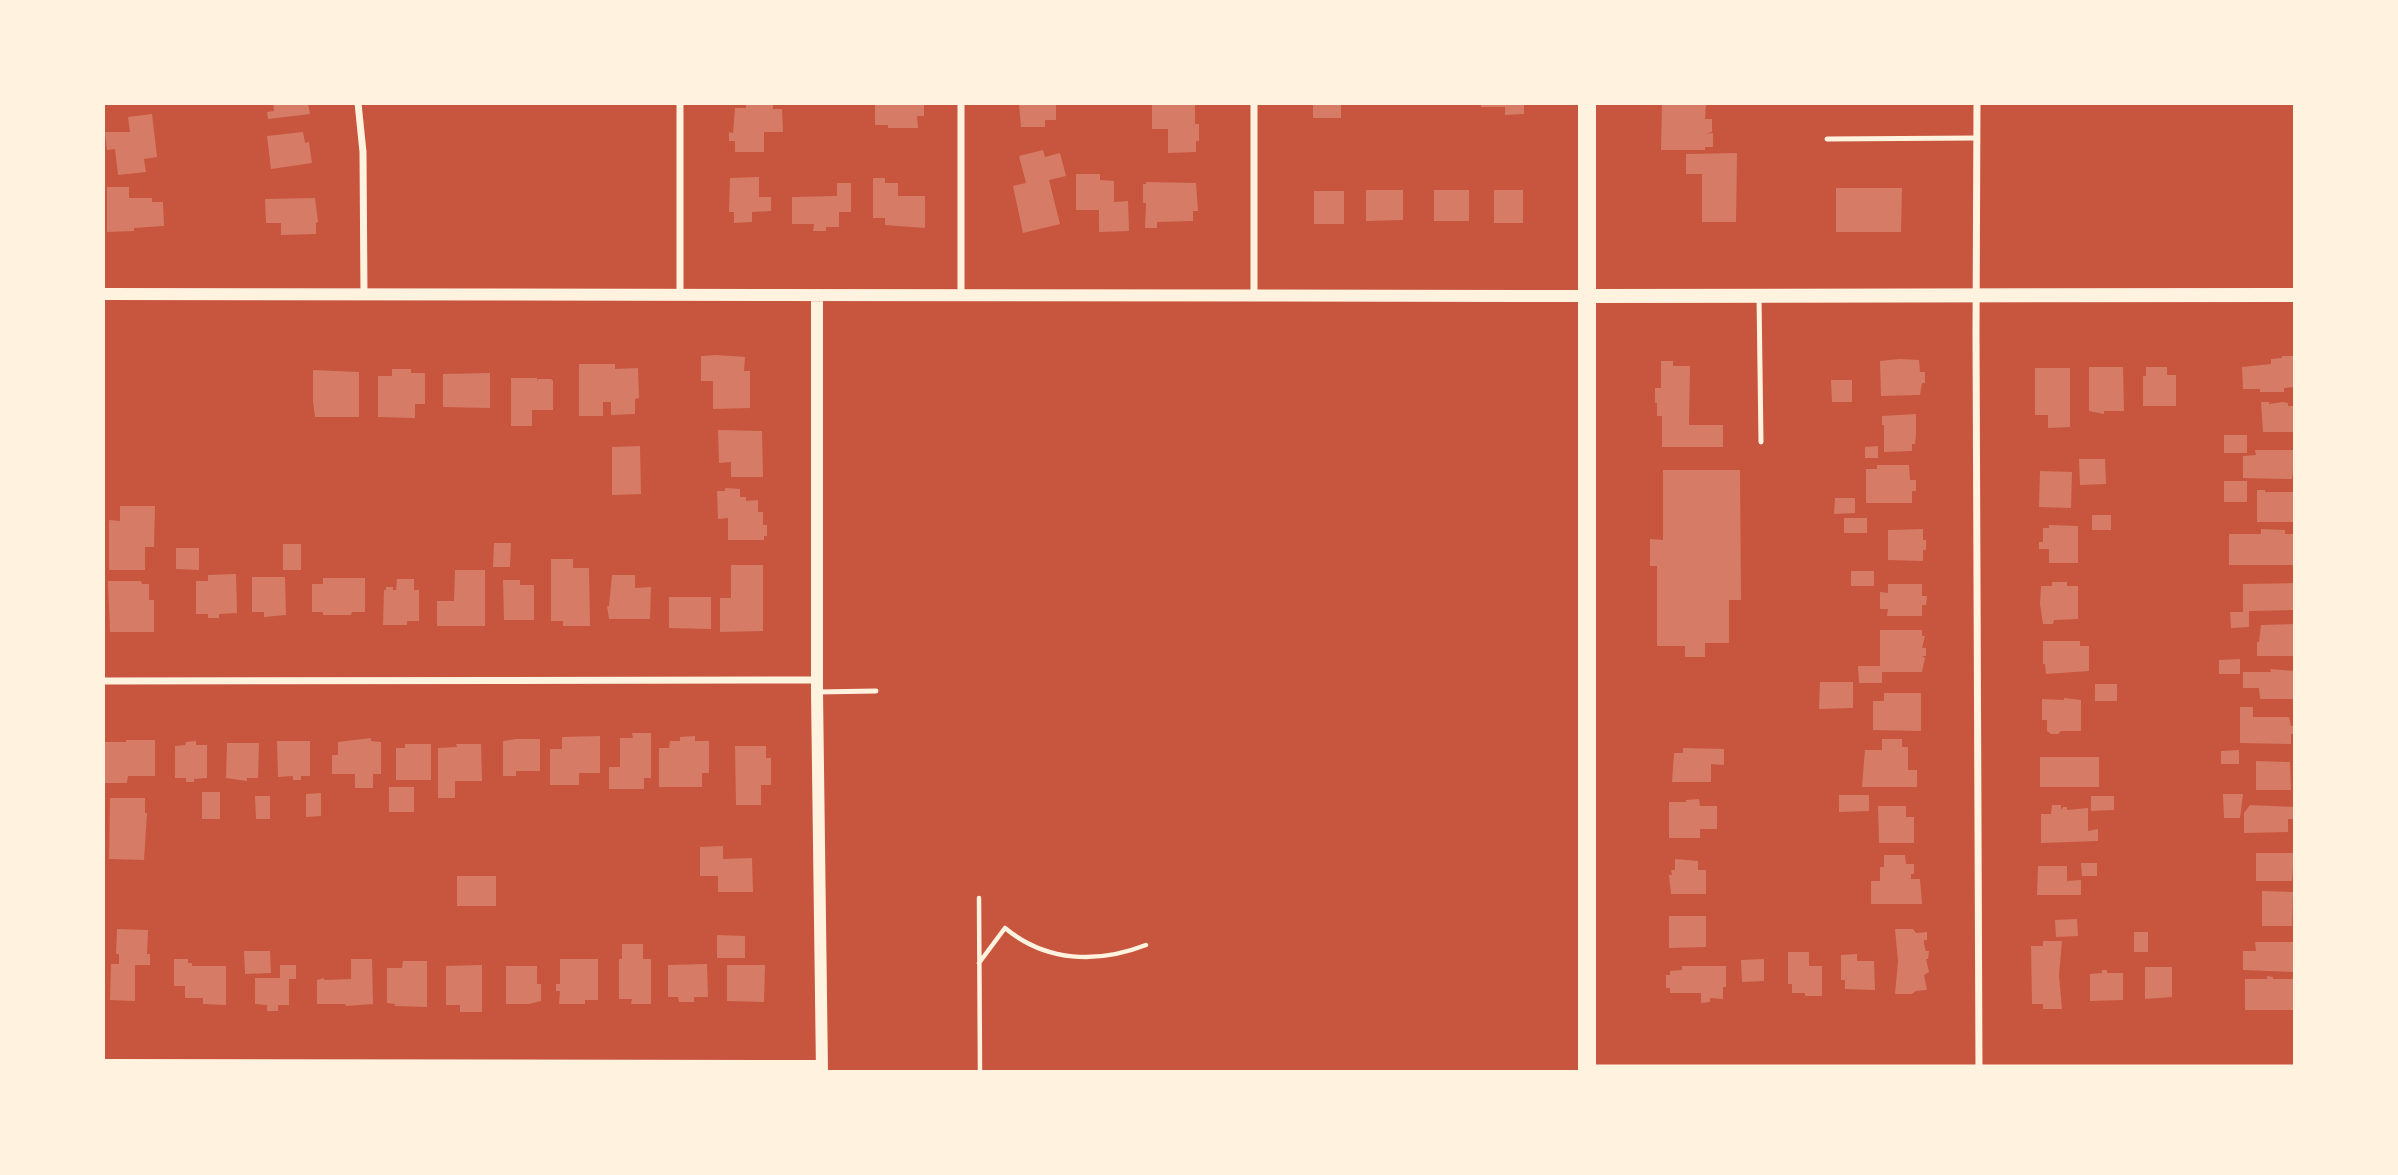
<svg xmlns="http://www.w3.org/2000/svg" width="2398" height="1175" viewBox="0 0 2398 1175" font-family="'Fira Sans Condensed',sans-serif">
  <rect width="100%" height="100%" fill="#c8553d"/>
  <path fill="#d67c66" d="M273,103H308L310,114L268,119L267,112L274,111Z
    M746,103H773V109H782L783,132H764V152H735V141H729V132L733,133L735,108H746Z
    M875,103H924V116H917L918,128H888V125H875Z
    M1019,103H1056V120H1045V127H1021Z
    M1152,103H1195V124H1199V141H1196V152L1168,153V129H1152Z
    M1313,103H1341V118H1313Z
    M1481,103H1524V114L1505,115V107H1481Z
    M1662,103H1706L1705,119H1712V132L1705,134L1713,133V147H1705V150H1661Z
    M152,114L157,157L144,159L146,172L118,175L115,149L107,150L105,132H130L128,117Z
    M303,132L305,143L309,142L312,163L271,169L267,136Z
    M1043,150L1045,157L1060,153L1066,176L1049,180L1060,224L1023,233L1013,186L1026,183L1019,156Z
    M1737,153L1736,222H1702V174H1686V154Z
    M1076,174H1100V180L1114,181V202L1128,201L1129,231L1099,232V210H1076Z
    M759,177V197H771V211L752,212V222L734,223V212H729L730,178Z
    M873,178H885V183H898V196H925V228L885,225V218H873Z
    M1146,182L1196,183L1198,211H1193V221L1157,222V228H1145L1146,203H1143V184H1146Z
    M837,183H851V212H839V227H826V231H813L814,224H792V197L837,196Z
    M107,187H129V198H152V202H163L164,226L134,228V231L107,232Z
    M1836,188H1902L1901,232H1836Z
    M1366,190H1403V220L1366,221Z
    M1434,190H1469V221H1434Z
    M1494,190H1523V223H1494Z
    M1314,191H1344V224H1314Z
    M315,198L318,222L316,223V234L281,235V223H266L265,199Z
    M717,355L745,357L744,371H750V408L713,409V381H701V356Z
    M2282,356H2295V387L2284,388V392H2260V389H2243L2242,367L2271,364V359L2282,358Z
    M1900,359L1919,360L1920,372H1925V383H1922L1920,395L1881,396L1880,361Z
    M1661,361H1673V366H1690L1689,425H1723V447H1662V416H1657V403H1655V388H1661Z
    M579,364H615V369L638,368L639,398L635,399V414L611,415V402H603V416H579Z
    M2089,367H2123L2124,411H2104V414L2089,411Z
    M2146,367H2167V375H2176V406H2143V376H2146Z
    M2035,368H2070V427L2048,428V415H2035Z
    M392,369H411V373H425V404H415V418L378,417V376H392Z
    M313,370L359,372V417H315L313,401Z
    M490,373V408L443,407V374Z
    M511,378H537V381L538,379H551L553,381V410H532V426H511Z
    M1831,380H1852V402H1832Z
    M2261,402H2269V404L2283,402L2288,403V406H2295V432H2263Z
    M1916,414V435L1915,444H1912V451L1884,452V425H1882V416Z
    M718,430L762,431L763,477H731V462L719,463Z
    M2224,435H2247V453H2224Z
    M640,446L641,494L612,495V447Z
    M1878,446V458H1865V447Z
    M2255,450H2295L2292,479L2243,478V456L2256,455Z
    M2079,459H2105L2106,484L2080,485Z
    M1877,465H1909L1910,480H1916V491H1912V503H1866V469H1877Z
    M1663,470H1740L1741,600H1729V643H1705V657H1685V646H1657V566H1650V539L1663,540Z
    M2040,471L2072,472L2071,508L2039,507Z
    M2224,481H2247V502H2224Z
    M725,488L740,489V497H746V501L758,500V512H763V525H767V536H764V540H728V518L718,519L717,491H725Z
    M2257,490H2265V492H2295V522H2257Z
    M1835,498H1855V513L1834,514Z
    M120,506H155L154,547H145V570H109V520L120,521Z
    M2092,515H2111V530H2092Z
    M1844,518H1867V533H1844Z
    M2049,525L2078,526V563H2049V549H2039V542H2043V528H2049Z
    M1923,529V540H1926V550H1923V561L1888,560V530Z
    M2261,529L2285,530V534H2295V565H2229V534H2261Z
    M494,543H511L510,567H493Z
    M283,544H301V570H283Z
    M176,548H199V570L176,569Z
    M551,559H573V568H589L590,626H563V621H551Z
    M731,565H763V631L720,632V598H731Z
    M455,570H485V626H437V601H454Z
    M1851,571H1874V586H1851Z
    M236,574L237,613L219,614V618H208V614H196V581H208V575Z
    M612,575H635V588L651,587L650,619H609L607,606H609Z
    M252,577H285L286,615L264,617V612H252Z
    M323,578H365V612H352L351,615H323V612H312V584H323Z
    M397,579H414V590H419V621H407V625H383L384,590H386V587H393V590H396Z
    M503,580H520V585H534V620H504Z
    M108,581H141L142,584H149V600H154V632H110Z
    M2052,582H2067V586H2078V619L2054,620L2053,624H2043L2040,604L2041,586H2052Z
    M2295,583V610L2249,611V627L2231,628L2230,612H2243V584Z
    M1888,584H1922V596H1927L1926,605H1922V616H1887L1888,609H1880V592L1888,593Z
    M669,597H711V629L669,628Z
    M2295,624V656H2257V642H2259L2261,625Z
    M1880,630H1922V636H1925L1922,648H1926V656H1922L1925,658L1922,672H1882V683H1859L1858,666H1880Z
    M2043,641H2080V646H2089V671L2046,674L2045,664H2043Z
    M2240,659V674H2219V660Z
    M2270,669L2294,671L2293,699H2260L2259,688H2243V672H2271Z
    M1820,682H1853V708L1819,709Z
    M2095,684H2117V701H2095Z
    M1884,693H1921V731L1873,730V701H1884Z
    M2064,698L2081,700V731H2061L2058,734H2051L2047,731V720H2042V699L2064,700Z
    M2240,707H2253V717H2289L2291,726H2294V734H2291V744L2240,743Z
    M632,733H651V778H644V789H609V767H620V738H633Z
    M600,736V773H579V785H550V749H562V737Z
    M695,736V741H709V773H702V787H659V748H669L670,741H680V737Z
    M371,738V741L381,742V774H373V788H355V774H332V755H338V742Z
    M516,739H540V771H516V776H503V741Z
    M1882,739H1902V747H1908V770H1917V787H1862L1865,750H1882Z
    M126,740H155V776H128L127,783H103V742H126Z
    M196,741V745H207V778L194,779V782H186V778H175V746L185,745L186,742Z
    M277,741H310V776H301V780H293V776L278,777Z
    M227,743H259L258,778H247V781L226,778Z
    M405,744H431V780H396V748H405Z
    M456,744H481L482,781H455V798H438V748L457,747Z
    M735,746H766V758H771V785H761V805H736Z
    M1683,748L1724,749V765L1711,764V782H1672L1674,753H1683Z
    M2239,750V764H2221V751Z
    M2040,757H2099V787H2040Z
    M2256,761L2290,762L2291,790H2256Z
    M389,787H414V812H389Z
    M202,792H220V819H202Z
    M321,793V816L306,817V794Z
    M2223,794H2243L2240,818H2224Z
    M1839,795H1869V811L1839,812Z
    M255,796H270V819H256Z
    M2091,796H2114V810L2091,811Z
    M110,798H145V813H147L144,860L109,859Z
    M1699,799L1700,806H1717V829H1700V838H1669V802H1686V800Z
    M2052,805H2061V810L2063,807H2067V810L2088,808V831L2098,829V841L2041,843V814H2051Z
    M2250,805L2295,807V819H2288V832L2244,833V813Z
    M1878,806H1906V817H1914V843H1879Z
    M723,846V859L752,858L753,892H718V876H700V847Z
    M2256,853H2294L2292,881H2256Z
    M1884,855H1905L1906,864H1914V874H1911V879H1920L1922,904H1871V881H1880V867H1884Z
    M1675,859L1698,861V870H1706V894H1671L1669,875H1672L1671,870H1675Z
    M2081,863H2097V876H2082Z
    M2038,866H2067V881L2081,880V895H2037Z
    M457,876H496V906H457Z
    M2262,891L2293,892L2292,926H2262Z
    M1669,916H1706V947L1669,948Z
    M2077,919L2078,936L2056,937L2055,920Z
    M117,929L148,930L147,954H150V965H135V1001L110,1000L111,964H119V954H116Z
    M1895,929H1913L1916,933L1927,932V940H1924V944L1926,951H1929L1928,959H1926L1929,972L1924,975L1927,990L1916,991L1912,994H1895L1898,961Z
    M2134,932H2148V952H2134Z
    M717,935L745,936V958H717Z
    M2043,941H2062L2059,975L2062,1009H2043V1004H2032L2031,946H2043Z
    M2255,942H2295L2294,972L2243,970V951H2256Z
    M622,944H643V959H651V1004H631L632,999H619V959H622Z
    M244,951H270L271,973L245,974Z
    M1788,952H1809V966H1822V996H1805V993H1792V984H1788Z
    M1857,954V961H1874L1875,990L1845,989V980H1841V955Z
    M174,959H188V963H192V966H226V1005L203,1004V998H185V986H174Z
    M351,959H372L373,1004L346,1006L345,1004H317V980L324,978V980L351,979Z
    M560,959H598V1000H585V1004H559L560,991H556V984H560Z
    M1764,959V981L1742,982L1741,960Z
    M403,961H427V1007L395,1006V1004L387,1003V968H402Z
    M707,964L708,997H694V1002H679L678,997H668V965Z
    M280,965H296V979H289V1005H278V1011H267V1005L255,1004V978H280Z
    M482,965V1012H460V1005H446V966Z
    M727,965H765L764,1002L727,1001Z
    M506,966H537V984H541V1001L529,1004H506Z
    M1682,966H1726V987H1723V999L1710,998V1002L1701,1003V993H1670V988H1666V975H1670V971L1682,970Z
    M2145,967H2172V997L2145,999Z
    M2102,970H2107V973H2123V1000L2090,1001V974L2102,973Z
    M2267,976L2273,977V979H2295V1010H2245V979H2267Z"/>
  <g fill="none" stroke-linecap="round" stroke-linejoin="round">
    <path stroke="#fff3e0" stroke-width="4.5" d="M979,898L980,1072
      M979,963L1005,928C1046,962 1097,964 1146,945"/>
    <path stroke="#fff3e0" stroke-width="5" d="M1827,139L1977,138
      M1759,296L1761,442
      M817,692L876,691"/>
    <path stroke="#fff3e0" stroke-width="7" d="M358,103L363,152L364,295
      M680,103V295
      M1254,103V294
      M1977,103L1976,333L1979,1072
      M961,295V103
      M103,681L817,680
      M1588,1068H2295"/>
    <path stroke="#fff3e0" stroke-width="12" d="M103,294L1588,296
      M817,295V692L822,1072
      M103,1065L822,1066"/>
    <path stroke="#fff3e0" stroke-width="14" d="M1588,296L2295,295"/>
    <path stroke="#fff3e0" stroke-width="18" d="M1587,1072V103"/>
  </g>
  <rect width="2398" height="1175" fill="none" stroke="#fff3e0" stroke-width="210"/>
</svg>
